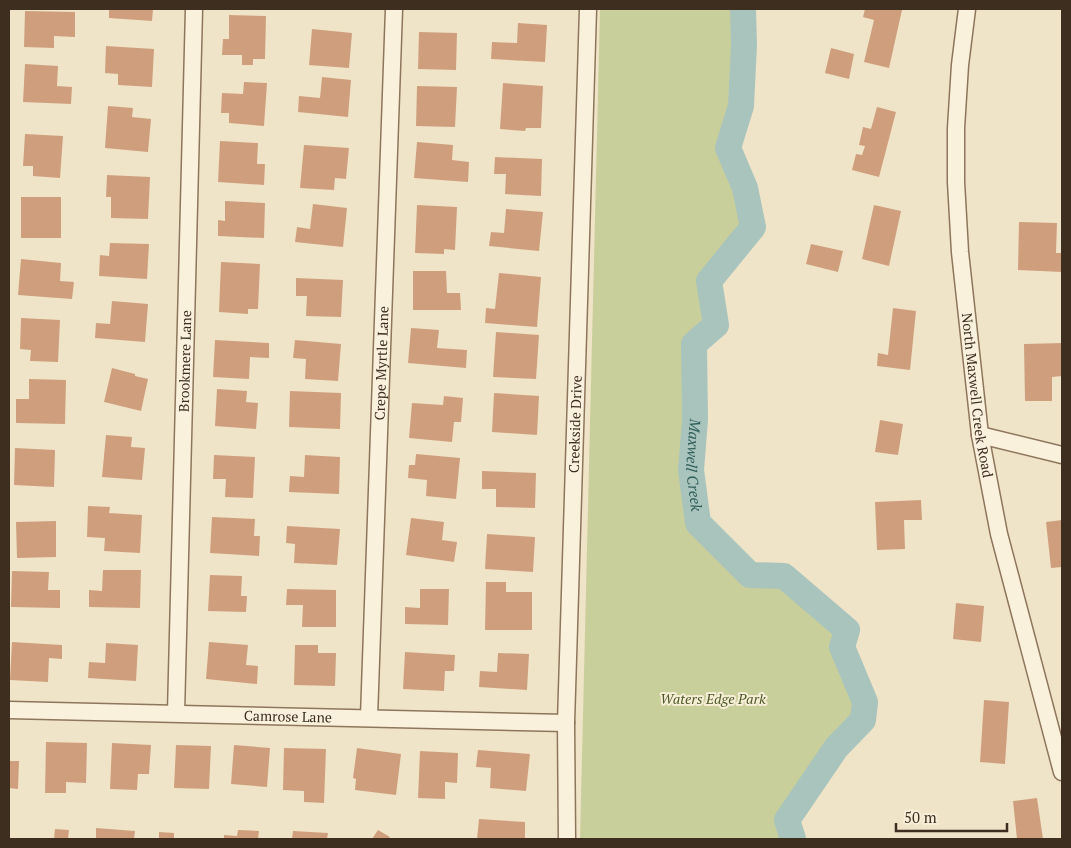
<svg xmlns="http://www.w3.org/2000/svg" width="1071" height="848" viewBox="0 0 1071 848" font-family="'PT Serif',serif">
  <rect width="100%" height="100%" fill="#f0e4c8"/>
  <path fill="#c9cf9b" d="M600,9H743L744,44L741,106L728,148L745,188L753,227L709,281L716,325L694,344L695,420L691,470L698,523L750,575L784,576L847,630L842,647L865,702L863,720L836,748L787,820L793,839H580Z"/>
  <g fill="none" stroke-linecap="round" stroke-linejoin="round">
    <path stroke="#a9c4bc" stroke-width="26" id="s1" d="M743,9L744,44L741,106L728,148L745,188L753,227L709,281L716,325L694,344L695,420L691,470L698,523L750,575L784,576L847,630L842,647L865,702L863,720L836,748L787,820L793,839"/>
  </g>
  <path fill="#cf9f7d" d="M109,9H153L152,21L109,18Z
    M865,9L902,10L889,68L864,62L874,20L863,17Z
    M25,11L75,12V37L54,36V48L24,47Z
    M229,15L266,16L265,59H253V65H242V55H222L223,39H229Z
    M518,23L547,25L545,62L491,59L492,42L517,43Z
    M312,29L352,33L349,68L309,65Z
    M419,32L457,33L456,70L418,69Z
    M106,46L154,49L152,87L118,85V74L105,73Z
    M831,48L854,54L849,79L825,73Z
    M25,64L58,66L57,86L72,87L71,104L23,102Z
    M322,77L351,80L348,117L298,112L299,96L320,98Z
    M244,82L267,83L264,126L229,123V113H221L222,93L243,94Z
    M503,83L543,86L541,128H526L525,131L500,129Z
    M417,86L457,87L455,127L416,126Z
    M108,106L133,108L132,117L151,119L148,152L105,148Z
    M877,107L896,112L879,177L852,170L856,154L862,155L865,146L859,145L863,127L871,129Z
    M25,134L63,136L60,178L33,176V166H23Z
    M220,141L258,143L257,164H265L264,185L218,182Z
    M417,142L453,145L452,160L469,162L468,182L414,178Z
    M304,145L349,148L346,179L335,178L334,190L300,188Z
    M495,157L542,159L541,196L505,194L506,174H494Z
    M107,175L150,177L148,219L111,218V197H106Z
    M21,197H61V238H21Z
    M225,201L265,203L264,238L218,236V220L225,221Z
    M313,204L347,208L343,247L295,242L297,227L310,229Z
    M417,205L457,207L455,250L444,249V254L415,253Z
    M874,205L901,211L889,266L862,259Z
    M506,209L543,212L539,251L489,246L491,232L504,233Z
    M1019,222L1057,223L1056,253H1062V272L1018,270Z
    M110,243L149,244L147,279L99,276L100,255L109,256Z
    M811,244L843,251L838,272L806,264Z
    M21,259L61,263L60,281L74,282L72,299L18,295Z
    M221,262L260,264L258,309H248V314L219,312Z
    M413,271H446L447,293H460L461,310H413Z
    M499,273L541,277L537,327L485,323L486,308L495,309Z
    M296,278L343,280L341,317L306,316L307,296H296Z
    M112,301L148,304L145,342L95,338L96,323L110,324Z
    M893,308L916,311L910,370L877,366L878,353L888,355Z
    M21,318L60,320L58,362L30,361L31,350L20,349Z
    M411,328L439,330L437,348L467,350L466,368L408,363Z
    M496,332L539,335L536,379L493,377Z
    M215,340L269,343V358L250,357L249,379L213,377Z
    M295,340L341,344L338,381L305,379L306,359L293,358Z
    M1062,343V376L1052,377V401H1025L1024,344Z
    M112,368L135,374V376L148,379L141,411L104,402Z
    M29,379L66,380L65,424L16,423V399H29Z
    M217,389L247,391L246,402L258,403L256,429L215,426Z
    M290,391L341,393L340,429L289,427Z
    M494,393L539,396L537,435L492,432Z
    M444,396L463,398L461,422H454L452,442L409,438L412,403L443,405Z
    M880,420L903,424L898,455L875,452Z
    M106,435L132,437L131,447L145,448L142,480L102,477Z
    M15,448L55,450L54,487L14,485Z
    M416,454L460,458L456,499L426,496L427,480L408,478L409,465H415Z
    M214,455L255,457L253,498L225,497L226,479H213Z
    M305,455L340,457L339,494L289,492L290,476L304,477Z
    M482,471L536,473L535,508L496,507V489H482Z
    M921,500L922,520H904L905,549L877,550L875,502Z
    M88,506L110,507L109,513L142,515L140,553L104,551L105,538L87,537Z
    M212,517L255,519L254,536H260L259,556L210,553Z
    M411,518L444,522L442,540L457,542L454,562L406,555Z
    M1062,520V567L1051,568L1046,522Z
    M56,521V557L17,558L16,522Z
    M287,526L340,529L337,565L294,563L295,544L286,543Z
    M487,534L535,537L533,572L485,569Z
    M103,570H141L140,608L89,607V590L102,591Z
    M12,571L49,572L48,590H60V608L11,607Z
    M210,575L242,576L241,596H247L246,612L208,611Z
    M486,582H506V592H532V630H485Z
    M287,589L336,590V627H302L303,605H286Z
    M420,589H449L448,625L405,624V607L420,608Z
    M956,603L984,606L981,642L953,639Z
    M12,642L62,645V659L49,658L48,682L10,680Z
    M209,642L248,645L246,665L258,666L257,684L206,679Z
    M106,643L138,645L136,681L88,678L89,662L105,663Z
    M295,645H318V653H336L335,686L294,685Z
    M405,652L455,655L454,671H445L444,691L403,689Z
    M498,653L529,654L527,690L479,687L480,671L497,672Z
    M984,700L1009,702L1005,764L980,762Z
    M46,742L87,743L86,783L66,782V793H45Z
    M112,743L151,745L149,774H138L137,790L110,789Z
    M176,745L211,746L209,789L174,788Z
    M234,745L270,748L267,787L231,784Z
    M284,748L326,749L324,803L304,802V791L283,790Z
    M357,748L401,754L396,795L355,790L356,779L353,778Z
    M478,750L530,754L526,791L490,788L491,768L476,767Z
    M420,751L458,753L457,783L445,782V799L418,798Z
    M9,761H19L18,789L9,788Z
    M1037,798L1043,839H1017L1013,801Z
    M479,819L525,822V839H477Z
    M96,828L135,831L134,839H96Z
    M55,829L69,830L68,839H54Z
    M238,830L259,831L258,839H224V835L237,836Z
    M378,830L390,837L388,839H372Z
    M293,831L328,833L327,839H292Z
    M159,832L174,833V839H159Z"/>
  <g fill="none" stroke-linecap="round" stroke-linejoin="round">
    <defs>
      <g id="street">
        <path id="s2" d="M967,9L960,65L956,128V182L960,252L980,435L999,534L1062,772"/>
        <path d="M980,435L1062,455"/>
        <path id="s3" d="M9,710L566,723"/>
        <path id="s4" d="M176,713L194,9"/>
        <path id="s5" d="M369,717L394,9"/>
        <path id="s6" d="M567,839L566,723L588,9"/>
      </g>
    </defs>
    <use href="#street" stroke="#8d765c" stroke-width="19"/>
    <use href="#street" stroke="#faf1dc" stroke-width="16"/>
  </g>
  <g text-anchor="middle" stroke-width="4" stroke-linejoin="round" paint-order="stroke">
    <g font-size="14" fill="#3d2e20" stroke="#f7eed8">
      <text dy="5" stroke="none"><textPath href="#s4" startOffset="352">Brookmere Lane</textPath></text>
      <text dy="5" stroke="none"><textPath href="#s5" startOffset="354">Crepe Myrtle Lane</textPath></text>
      <text dy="5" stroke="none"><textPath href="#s2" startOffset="388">North Maxwell Creek Road</textPath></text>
      <text dy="5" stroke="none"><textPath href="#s6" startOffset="415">Creekside Drive</textPath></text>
      <text dy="5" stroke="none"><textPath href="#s3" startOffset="279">Camrose Lane</textPath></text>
    </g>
    <g font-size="14" font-style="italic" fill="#4d5a26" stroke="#f7eed8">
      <text x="713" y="704">Waters Edge Park</text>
    </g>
    <g font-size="15" font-style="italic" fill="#2f5d5a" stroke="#f7eed8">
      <text dy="5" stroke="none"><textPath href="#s1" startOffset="489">Maxwell Creek</textPath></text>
    </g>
  </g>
  <rect width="1071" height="848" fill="none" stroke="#3d2e20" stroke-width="20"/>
  <path d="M896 823v8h111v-8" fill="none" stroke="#3d2e20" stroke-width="2.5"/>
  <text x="904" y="823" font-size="15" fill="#3d2e20" stroke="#f7eed8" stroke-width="4" paint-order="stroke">50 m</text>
</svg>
